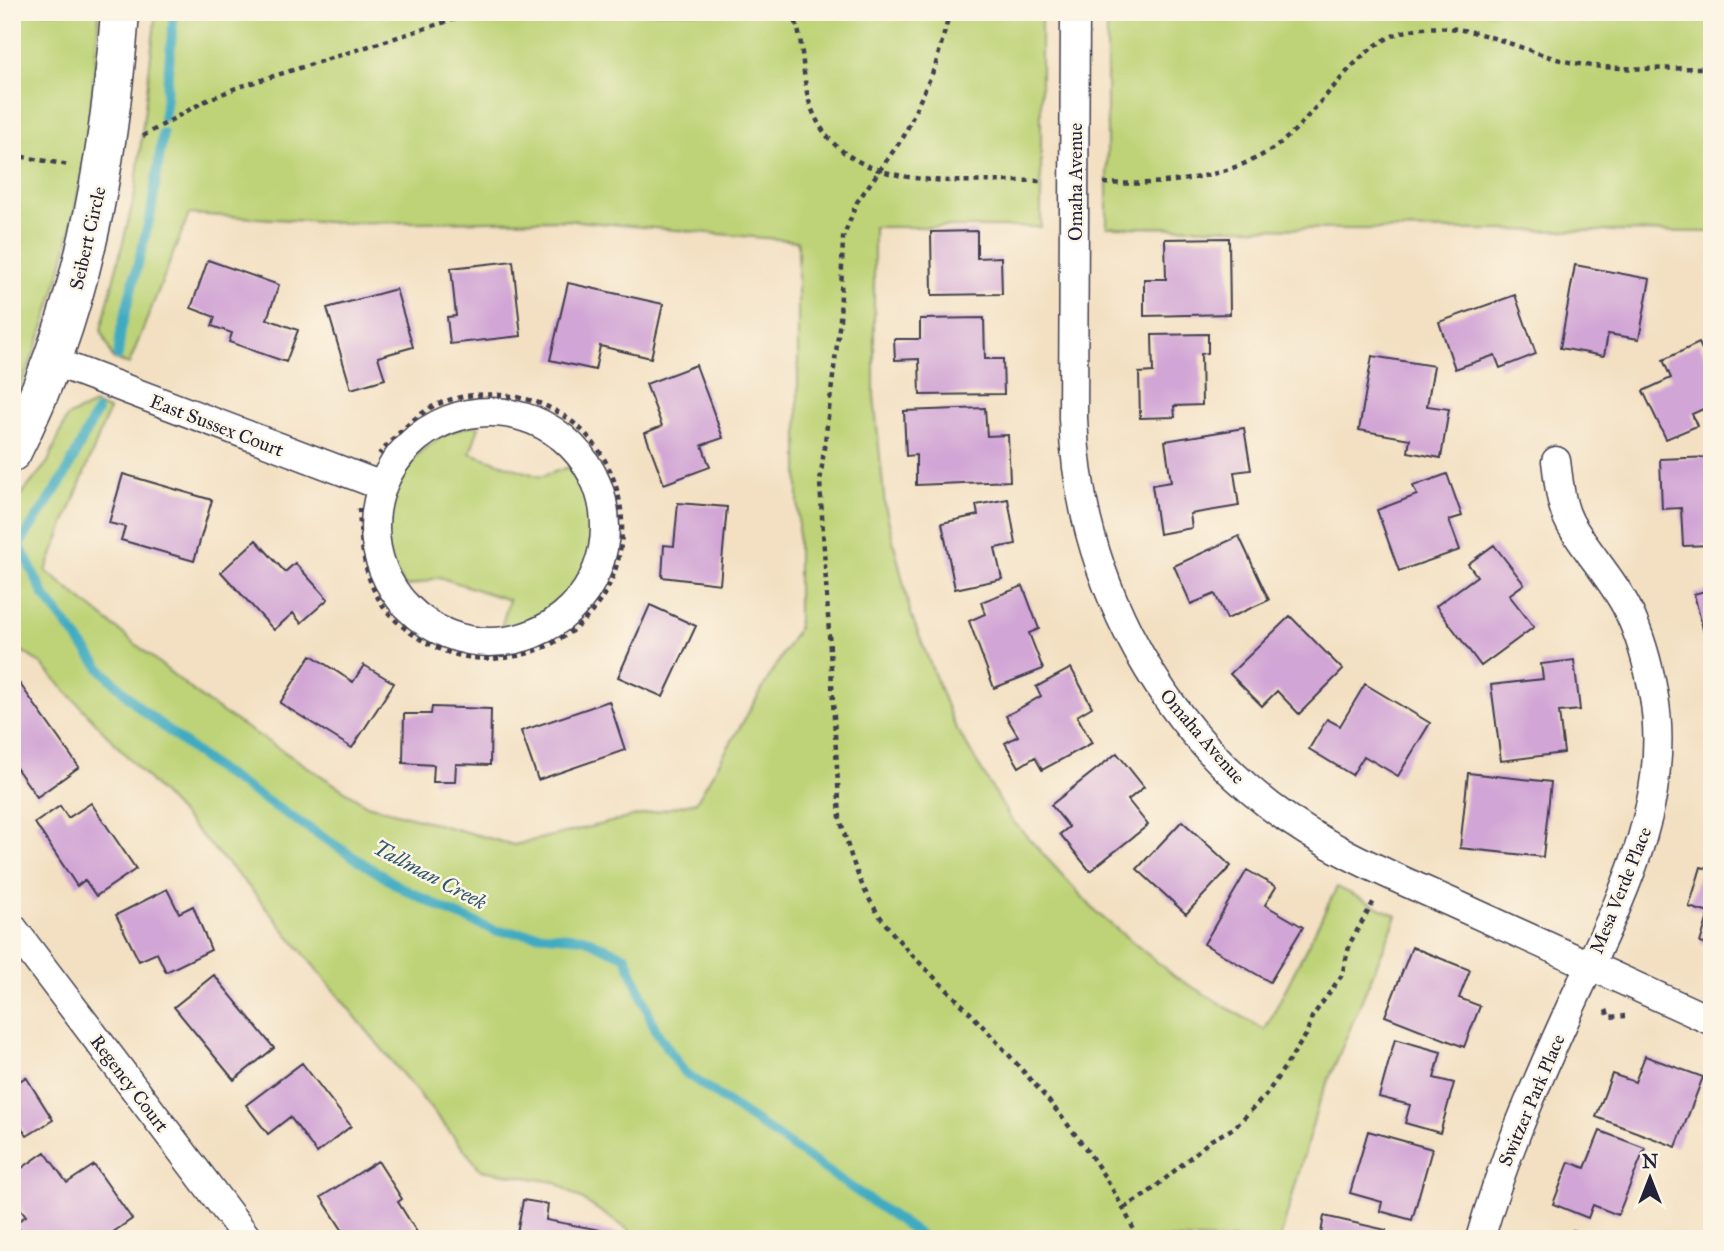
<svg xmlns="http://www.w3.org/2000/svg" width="1724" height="1251" viewBox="0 0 1724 1251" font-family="'IM FELL Great Primer',serif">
  <rect width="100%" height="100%" fill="#fcf5e5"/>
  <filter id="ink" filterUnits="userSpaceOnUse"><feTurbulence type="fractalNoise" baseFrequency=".0143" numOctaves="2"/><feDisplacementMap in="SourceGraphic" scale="14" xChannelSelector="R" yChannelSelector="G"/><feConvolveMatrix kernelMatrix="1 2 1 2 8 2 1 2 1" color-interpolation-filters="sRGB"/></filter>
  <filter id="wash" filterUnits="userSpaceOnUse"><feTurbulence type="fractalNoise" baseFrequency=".00686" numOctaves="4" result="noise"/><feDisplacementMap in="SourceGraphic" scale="28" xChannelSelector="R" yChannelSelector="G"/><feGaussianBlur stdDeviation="1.57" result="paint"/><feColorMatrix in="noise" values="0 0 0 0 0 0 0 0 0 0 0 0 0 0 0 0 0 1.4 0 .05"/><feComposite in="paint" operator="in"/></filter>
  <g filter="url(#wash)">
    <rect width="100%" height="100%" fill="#f3e0c2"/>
    <path fill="#bed377" stroke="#707a59" stroke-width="2" d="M12,12H99C91,147 70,282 12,405Z
      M156,12H1041V227H874V396L885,506L911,615L954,724L1010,818L1097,913L1174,976L1265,1030L1337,887L1397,916L1318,1105L1280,1239H643L555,1182L481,1170L250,888L41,664L12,644V506L48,462L67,417L94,404L109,410L46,571L208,703L367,805L514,845L696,802L798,628V241L566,220L342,223L189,214L129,364L113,359L101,330L135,194Z
      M1107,12H1712V232L1107,227Z
      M472,425L479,427L470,453L540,477L572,466C606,515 596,580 546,614C532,623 518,629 501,628L509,600L439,577L406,587C357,524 400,443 472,425Z"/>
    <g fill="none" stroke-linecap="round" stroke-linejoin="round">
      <path stroke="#40abc0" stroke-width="10" d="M164,117L174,12
        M118,356L121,330L151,213L163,133
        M12,530L44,595L100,668L141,709L217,769L400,887L448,911L496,931L583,938L626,957L656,1031L684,1072L926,1239
        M19,545L64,477L97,411"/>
    </g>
    <g id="blocks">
      <path fill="#d1a5d5" d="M977,231V258L1001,257L1002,294L932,295L931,232Z
        M1229,238L1230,314L1144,316V279H1166L1165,239Z
        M208,260L279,285L267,319L298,330L286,362L229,342L232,333L212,326L215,317L191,308Z
        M513,261L521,336L450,344L447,317L456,316L451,268Z
        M1575,265L1650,279L1639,339L1608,334L1604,356L1560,348Z
        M568,283L663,304L651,358L600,346L595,370L550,360Z
        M396,289L413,347L378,357L385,379L351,389L327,308Z
        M1515,295L1536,354L1500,368L1495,355L1455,369L1439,322Z
        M984,318L985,359H1003L1004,394L920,395L919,359L895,360L894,339H920V319Z
        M1208,334V353L1201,354L1202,405L1174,406L1175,417L1140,418L1139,373L1153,372L1152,335Z
        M1699,343L1712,371V405L1692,414L1697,426L1666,439L1643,391L1671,378L1663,360Z
        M1372,356L1434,366L1427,406L1449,409L1441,458L1408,452L1410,439L1359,430Z
        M696,365L723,438L702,445L710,467L664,484L645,433L662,426L646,384Z
        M985,408L987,436L1008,435L1010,481L916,485V455L906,456L904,411Z
        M1244,428L1251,470L1234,472L1239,506L1190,514L1192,528L1159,534L1152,485L1171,482L1165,441Z
        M1712,457V545L1683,546L1681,508L1662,509L1660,459Z
        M123,474L212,500L194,561L121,540L125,527L109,523Z
        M1447,474L1462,516L1449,520L1460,550L1399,571L1377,510L1417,495L1413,486Z
        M1008,499L1016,544L995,548L1002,579L955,589L942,523L978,515L976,505Z
        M678,503L727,507L720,584L662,577L664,545L674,546Z
        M1239,536L1269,600L1227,619L1215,594L1191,604L1174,566Z
        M256,540L285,572L295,563L328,599L301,623L293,613L274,630L221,572Z
        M1494,545L1524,584L1509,595L1534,627L1481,666L1436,606L1477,576L1468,564Z
        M1023,586L1039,629L1029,633L1043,669L994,688L969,621L985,614L981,602Z
        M1712,589V636L1705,637L1694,594Z
        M650,605L696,626L663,697L618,677Z
        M1290,616L1343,670L1299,714L1277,691L1262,706L1230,674Z
        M311,655L353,682L364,665L394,683L352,748L280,703Z
        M1574,660L1580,710L1559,712L1564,753L1501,761L1491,685L1543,679L1541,664Z
        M1071,668L1092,707L1077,716L1092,743L1042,770L1035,757L1019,767L1005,743L1018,736L1006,716L1041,696L1036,687Z
        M20,684L79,767L37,797L12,762V689Z
        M1365,684L1430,723L1398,776L1364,756L1352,775L1309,749L1327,719L1340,726Z
        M609,701L625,750L538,780L521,731Z
        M432,707L491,709L490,765L456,764L455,782H433L434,765L403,763L404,714H431Z
        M1117,753L1144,787L1128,800L1148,825L1090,871L1060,834L1069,827L1051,805Z
        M1468,773L1551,782L1543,857L1460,848Z
        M91,803L136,869L96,896L85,880L77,886L35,823L60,806L68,818Z
        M1182,821L1231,866L1186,914L1137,869Z
        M1701,867L1712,870V946L1700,943L1709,913L1689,907Z
        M1247,870L1276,887L1265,905L1303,927L1270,982L1204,944Z
        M167,889L179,913L193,906L211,950L166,972L157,953L139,961L116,915Z
        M1412,947L1470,970L1459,998L1480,1006L1464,1047L1385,1016Z
        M214,975L274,1048L234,1080L174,1007Z
        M1395,1039L1441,1052L1434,1078L1454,1083L1440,1133L1405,1123L1410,1105L1379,1097Z
        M1645,1056L1703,1077L1676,1147L1596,1117L1612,1074L1635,1082Z
        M302,1063L351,1126L317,1153L290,1117L268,1134L246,1105Z
        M26,1077L53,1120L27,1136L21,1127L12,1132V1086Z
        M1368,1131L1432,1149L1412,1220L1380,1211L1382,1202L1350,1193Z
        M1600,1131L1645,1148L1618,1215L1593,1205L1588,1218L1553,1204L1569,1162L1585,1168Z
        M45,1152L67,1183L94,1165L132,1219L103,1239H26L15,1223L26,1216L12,1197V1175Z
        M378,1161L402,1199L398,1202L418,1234L410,1239H348L321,1197Z
        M523,1200L548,1204L546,1220L617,1233L616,1239H516Z
        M1324,1216L1386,1230L1384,1239H1320Z
        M1573,1230L1600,1238V1239H1570Z"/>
    </g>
  </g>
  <g filter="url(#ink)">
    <use href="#blocks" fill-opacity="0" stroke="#413e4f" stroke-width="2"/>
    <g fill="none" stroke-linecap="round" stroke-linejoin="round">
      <defs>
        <path id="street" d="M1075,12L1073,418C1078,568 1151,714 1270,806C1326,849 1392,876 1457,905C1542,943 1627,982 1712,1021
          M52,361L382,486
          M375 527a115 115 0 1 1 230 0a115 115 0 1 1-230 0Z
          M12,927L248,1239
          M1480,1239C1502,1162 1533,1090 1566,1017C1611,916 1673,812 1654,697C1649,667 1640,634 1626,606C1610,576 1586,551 1570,523C1560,504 1559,482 1556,461"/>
        <path id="secondary" d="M12,452C82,315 109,164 120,12"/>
      </defs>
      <use href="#street" stroke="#413e4f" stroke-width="31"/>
      <use href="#secondary" stroke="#413e4f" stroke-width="41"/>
      <path stroke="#413e4f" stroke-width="4.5" stroke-dasharray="5 5" stroke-linecap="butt" d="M792,12C806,42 800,76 811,107C844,198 966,179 1044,181
        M950,12L935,67L904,136L857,202L843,238L840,320L820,482L840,818C849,851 858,883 877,912C903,951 942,983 974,1017C1035,1083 1102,1156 1138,1239
        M143,136L203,102L236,88L477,12
        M12,155L69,165
        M1104,183C1160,186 1231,179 1278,145C1295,132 1309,115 1323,99C1346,73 1369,42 1403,32C1465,14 1520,54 1579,64C1622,71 1668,68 1712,68
        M359,508C362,573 370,615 435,647C467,663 510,662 543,648C667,593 639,407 502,395C478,393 452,396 430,408C410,420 395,437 379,454
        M1606,1010L1609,1017L1625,1016
        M1124,1208L1147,1194L1211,1140L1234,1128L1266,1095L1306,1035L1312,1017L1342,975L1350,943L1374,901"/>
      <use href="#street" stroke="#fff" stroke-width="28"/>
      <use href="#secondary" stroke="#fff" stroke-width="38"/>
    </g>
  </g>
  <g text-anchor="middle" stroke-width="5" stroke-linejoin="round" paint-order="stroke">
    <g font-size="19" fill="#22223b" stroke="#fcf5e5">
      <text transform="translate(1075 182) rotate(-90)" y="7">Omaha Avenue</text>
      <text transform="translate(87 238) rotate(-77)" y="7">Seibert Circle</text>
      <text transform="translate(217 425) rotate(21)" y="7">East Sussex Court</text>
      <text transform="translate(1203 736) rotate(49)" y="7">Omaha Avenue</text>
      <text transform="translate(1620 890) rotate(-68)" y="7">Mesa Verde Place</text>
      <text transform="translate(130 1083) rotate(53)" y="7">Regency Court</text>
      <text transform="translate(1531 1100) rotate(-67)" y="7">Switzer Park Place</text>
    </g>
    <g font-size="21" font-style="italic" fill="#2e5970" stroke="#fcf5e5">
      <text transform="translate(430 875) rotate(28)" y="7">Tallman Creek</text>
    </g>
  </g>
  <rect width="1724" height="1251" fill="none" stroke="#fcf5e5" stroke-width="42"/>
  <g transform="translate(1650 1178)" stroke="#fcf5e5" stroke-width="5" paint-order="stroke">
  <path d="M0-5L12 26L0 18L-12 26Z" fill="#22223b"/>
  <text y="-10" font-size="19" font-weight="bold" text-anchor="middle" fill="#22223b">N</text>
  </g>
</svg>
